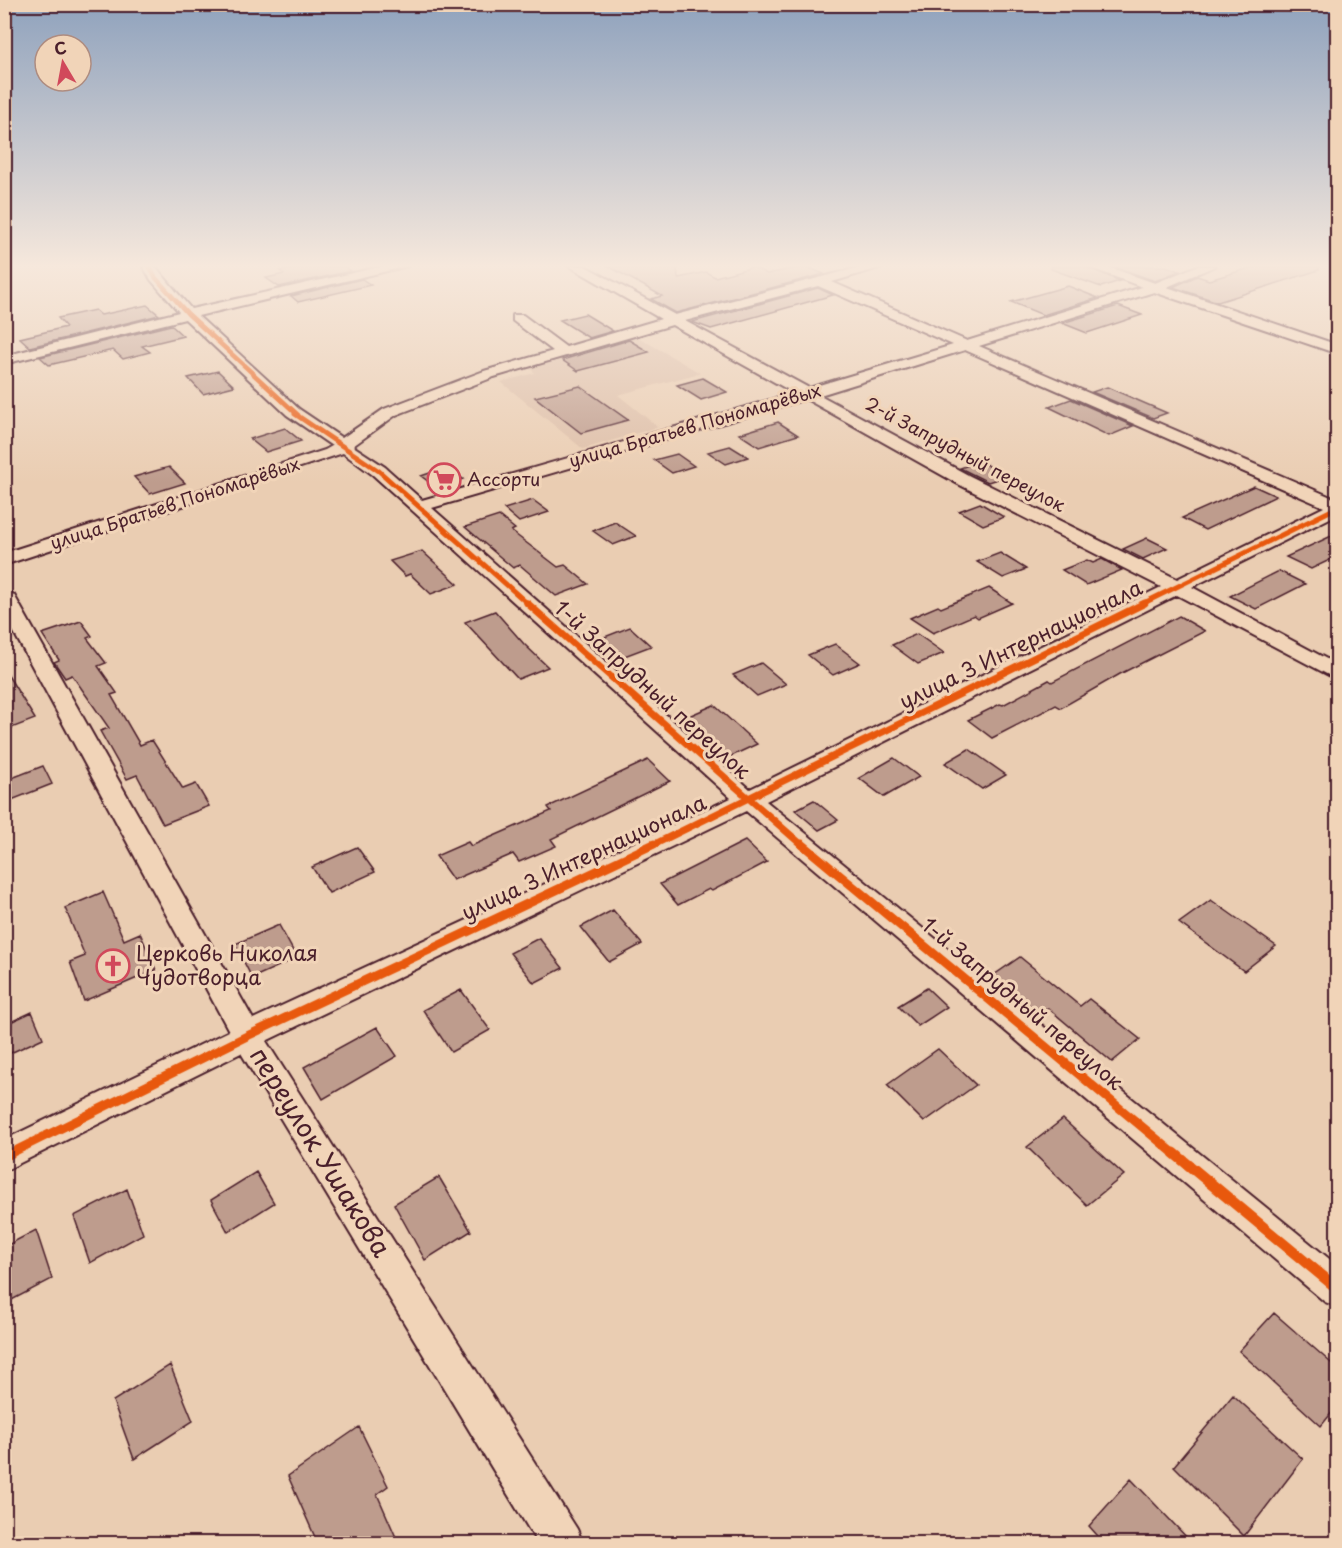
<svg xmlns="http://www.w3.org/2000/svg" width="1342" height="1548" viewBox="0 0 1342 1548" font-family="'Playpen Sans',sans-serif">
  <rect width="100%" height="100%" fill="#eacdb2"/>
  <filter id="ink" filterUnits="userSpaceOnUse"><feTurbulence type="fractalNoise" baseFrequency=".0167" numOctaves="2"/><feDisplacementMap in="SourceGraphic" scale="12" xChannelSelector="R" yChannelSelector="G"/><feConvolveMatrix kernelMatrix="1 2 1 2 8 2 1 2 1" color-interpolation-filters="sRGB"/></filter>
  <g filter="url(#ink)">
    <path fill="#ddbea7" d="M636,336L700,373L618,395L658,427L583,449L501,382L535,373L526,365Z"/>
    <path fill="#be9c8d" stroke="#4a1f2b" stroke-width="1.5" d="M305,266H344L351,271L279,287L266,278L284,274L280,271Z
      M608,266H677L678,278L706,272L715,277L753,267L767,274L805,266L824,274L676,313L651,299L662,296Z
      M1051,266H1084L1120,281L1101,287L1051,269Z
      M1113,266H1166L1179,271L1155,281Z
      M1257,266H1319V270L1218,302L1173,287L1197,276L1209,280Z
      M362,279L371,285L298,302L291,296Z
      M1068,286L1098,298L1043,315L1011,302Z
      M818,288L833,295L711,329L692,322Z
      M147,305L159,315L30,347L20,338L66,327L58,318L95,310L101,315Z
      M1118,306L1142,315L1087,333L1062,323Z
      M585,314L613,331L589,338L560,320Z
      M171,325L183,336L142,346L150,352L123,359L113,350L49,365L40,357Z
      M629,340L649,352L578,371L562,360Z
      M218,371L234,386L203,394L188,378Z
      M703,378L727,392L701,400L677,385Z
      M580,386L628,420L581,433L535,397Z
      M1107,387L1167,413L1153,418L1092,392Z
      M1071,399L1133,426L1109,436L1049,407Z
      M778,422L798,435L759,447L739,434Z
      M285,428L301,441L266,452L250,439Z
      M730,446L748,457L726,464L708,452Z
      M677,454L694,466L672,473L654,460Z
      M980,461L1007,476L988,482L960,468Z
      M169,467L185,483L150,494L134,477Z
      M447,467L463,479L437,488L421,476Z
      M1254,486L1276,496L1205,530L1182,518Z
      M533,500L549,512L519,522L504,509Z
      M980,503L1004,517L983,525L959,511Z
      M499,516L515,529L511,531L558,567L565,565L588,584L556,596L520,565L513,568L465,527Z
      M615,522L636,536L613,545L593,531Z
      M1338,533V556L1311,569L1286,557Z
      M1147,538L1167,548L1143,559L1123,549Z
      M422,551L458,584L431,594L410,574L405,576L390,561Z
      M1000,553L1026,569L1003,578L977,562Z
      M1102,559L1122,570L1086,585L1062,570L1087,560L1093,563Z
      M1279,571L1305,584L1256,609L1230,596Z
      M989,588L1012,603L978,618L974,615L933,633L910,618L938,606L941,608Z
      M495,611L524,644L548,667L518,679L465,622Z
      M1179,616L1205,631L1120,674L1061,708L1056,705L992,738L968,720L1000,704L1003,705L1049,680L1052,682Z
      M81,621L92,636L87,638L106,663L98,666L117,693L111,695L140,745L152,740L183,789L196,784L209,806L163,824L137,775L127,779L100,731L109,728L72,675L65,678L54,662L59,660L42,634Z
      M630,627L651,646L622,657L602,638Z
      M917,634L944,653L918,664L892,645Z
      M835,644L860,663L833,675L808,655Z
      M761,663L786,684L757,696L733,675Z
      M4,669L35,719L4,731Z
      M714,705L757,744L727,758L684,718Z
      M969,749L1006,775L982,789L945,763Z
      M894,758L919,777L884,797L859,778Z
      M648,760L670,781L551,839L556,846L519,862L513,854L453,880L436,856L468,842L471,846L551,811L548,807Z
      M43,766L52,784L4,803V781Z
      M814,800L838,820L819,830L795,810Z
      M745,841L767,862L712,891L709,889L678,905L660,884Z
      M357,847L375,872L329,893L312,867Z
      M103,892L124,940L140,933L156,970L84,1001L70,962L85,956L65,908Z
      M1211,900L1276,946L1244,971L1179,923Z
      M613,910L642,944L609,962L581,927Z
      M279,925L297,958L252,978L235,944Z
      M539,938L563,968L534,983L510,953Z
      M1020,957L1080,1006L1089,999L1140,1039L1112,1062L1048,1008L1037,1016L991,977Z
      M927,988L947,1007L918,1026L898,1006Z
      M461,990L490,1030L451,1052L423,1010Z
      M32,1012L43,1038L4,1056V1025Z
      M377,1027L397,1056L323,1099L304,1067Z
      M938,1049L976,1085L924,1122L887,1085Z
      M1063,1119L1124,1175L1087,1205L1027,1147Z
      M256,1172L274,1203L228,1232L211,1200Z
      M439,1177L471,1231L425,1260L394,1204Z
      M127,1189L143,1234L90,1263L74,1216Z
      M36,1230L52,1279L4,1304V1247Z
      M1274,1313L1338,1369V1405L1321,1426L1239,1351Z
      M170,1365L193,1421L134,1459L113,1401Z
      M1233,1395L1303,1459L1244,1536L1174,1466Z
      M359,1427L388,1486L377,1494L399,1544H318L288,1476Z
      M1131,1479L1193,1544H1105L1089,1526Z"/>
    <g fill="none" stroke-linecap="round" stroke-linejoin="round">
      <defs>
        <path id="minor" d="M143,266H155L191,309L384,266H408L198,316L299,409L342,438L384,409L484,371L553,351L513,321V315H523L566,347L661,319L569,266H585L675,315L865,266H886L832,282L967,341L1142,287L1086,266H1105L1155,283L1197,266H1215L1167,287L1338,345V354L1154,292L979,346L1338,500V514L1192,587L1338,665V680L1177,595L766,801L1338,1266V1307L1325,1302L746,811L266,1041L577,1529L583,1544H538L241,1053L4,1171V1140L229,1031L4,614V589L14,595L253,1019L731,798L373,475L343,453L4,565V553L325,450L332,446L287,415L185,319L4,364V356L179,312L151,280ZM818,286L953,345L809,388L685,321ZM672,325L794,393L422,500L385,467L353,446L396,415L494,377ZM965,350L1324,507L1177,579L970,476L820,395ZM806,399L958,484L1161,587L750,789L432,508Z"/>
      </defs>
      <use href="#minor" stroke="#4a1f2b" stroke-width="4"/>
      <use href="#minor" fill="#f1d4b8" fill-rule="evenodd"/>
      <defs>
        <path id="cycleway-far4" d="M149,266L155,277L188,314L298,415"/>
        <path id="cycleway-far3" d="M295,414L379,471L528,604
          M1142,604L1338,507"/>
        <path id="cycleway-far2" d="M527,603L803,846
          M651,846L1145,603"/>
        <path id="cycleway-far1" d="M802,844L1176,1155
          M7,1155L247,1036L654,844"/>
        <path id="cycleway" d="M1174,1153L1338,1289
          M4,1156L10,1153"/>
      </defs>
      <use href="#cycleway-far4" stroke="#f1d4b8" stroke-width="7"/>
      <use href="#cycleway-far3" stroke="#f1d4b8" stroke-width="8"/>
      <use href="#cycleway-far2" stroke="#f1d4b8" stroke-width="10"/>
      <use href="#cycleway-far1" stroke="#f1d4b8" stroke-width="13"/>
      <use href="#cycleway" stroke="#f1d4b8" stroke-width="15"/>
      <use href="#cycleway-far4" stroke="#e8590c" stroke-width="4.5"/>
      <use href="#cycleway-far3" stroke="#e8590c" stroke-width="5"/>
      <use href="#cycleway-far2" stroke="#e8590c" stroke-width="7"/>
      <use href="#cycleway-far1" stroke="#e8590c" stroke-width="9"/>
      <use href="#cycleway" stroke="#e8590c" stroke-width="11"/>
    </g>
  </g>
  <linearGradient id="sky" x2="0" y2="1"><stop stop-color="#8fa2bd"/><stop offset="0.55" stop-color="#f6e8dc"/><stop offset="1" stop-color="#f6e8dc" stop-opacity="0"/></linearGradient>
  <rect width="1342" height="483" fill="url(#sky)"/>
  <defs>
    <symbol id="supermarket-ring" viewBox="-11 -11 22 22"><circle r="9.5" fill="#f1d4b8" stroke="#d1495b" stroke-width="1.5"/><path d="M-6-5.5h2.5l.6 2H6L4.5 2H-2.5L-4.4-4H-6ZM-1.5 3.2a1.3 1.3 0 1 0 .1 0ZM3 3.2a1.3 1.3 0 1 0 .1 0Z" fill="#d1495b"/></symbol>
    <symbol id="church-ring" viewBox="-11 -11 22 22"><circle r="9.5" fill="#f1d4b8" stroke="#d1495b" stroke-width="1.5"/><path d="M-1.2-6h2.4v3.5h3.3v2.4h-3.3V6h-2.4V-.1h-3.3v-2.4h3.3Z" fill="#d1495b"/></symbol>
  </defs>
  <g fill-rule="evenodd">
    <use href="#supermarket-ring" x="425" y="461" width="38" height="38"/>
    <use href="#church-ring" x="94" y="947" width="38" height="38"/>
  </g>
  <g text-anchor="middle" stroke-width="6" stroke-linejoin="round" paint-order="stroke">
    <g font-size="18" fill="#4a1f2b" stroke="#f1d4b8">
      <text transform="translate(695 426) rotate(-16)" y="6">улица Братьев Пономарёвых</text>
      <text transform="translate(965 455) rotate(28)" y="6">2-й Запрудный переулок</text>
      <text transform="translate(175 504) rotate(-18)" y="6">улица Братьев Пономарёвых</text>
    </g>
    <g font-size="18" fill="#4a1f2b" stroke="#f1d4b8" text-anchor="start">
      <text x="467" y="486">Ассорти</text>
    </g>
    <g font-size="21" fill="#4a1f2b" stroke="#f1d4b8">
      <text transform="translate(1021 645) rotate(-26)" y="7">улица 3 Интернационала</text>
      <text transform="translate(652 690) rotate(42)" y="7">1-й Запрудный переулок</text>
      <text transform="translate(584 858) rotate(-25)" y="7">улица 3 Интернационала</text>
      <text transform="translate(1022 1004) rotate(40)" y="7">1-й Запрудный переулок</text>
    </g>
    <g font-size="21" fill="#4a1f2b" stroke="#f1d4b8" text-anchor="start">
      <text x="136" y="961">Церковь Николая<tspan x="136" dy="24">Чудотворца</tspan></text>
    </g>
    <g font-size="26" fill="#4a1f2b" stroke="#f1d4b8">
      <text transform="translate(320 1152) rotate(58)" y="9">переулок Ушакова</text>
    </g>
  </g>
  <rect width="1342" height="1548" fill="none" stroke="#f1d4b8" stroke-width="24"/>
  <rect x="12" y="12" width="1318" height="1524" fill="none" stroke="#4a1f2b" stroke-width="2" filter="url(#ink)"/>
  <g transform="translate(63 63) rotate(350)"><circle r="28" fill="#f1d4b8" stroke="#ae8c80" stroke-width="1.5"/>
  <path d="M0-4.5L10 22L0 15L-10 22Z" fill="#d1495b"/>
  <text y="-9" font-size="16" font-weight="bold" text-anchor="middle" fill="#4a1f2b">С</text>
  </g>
</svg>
